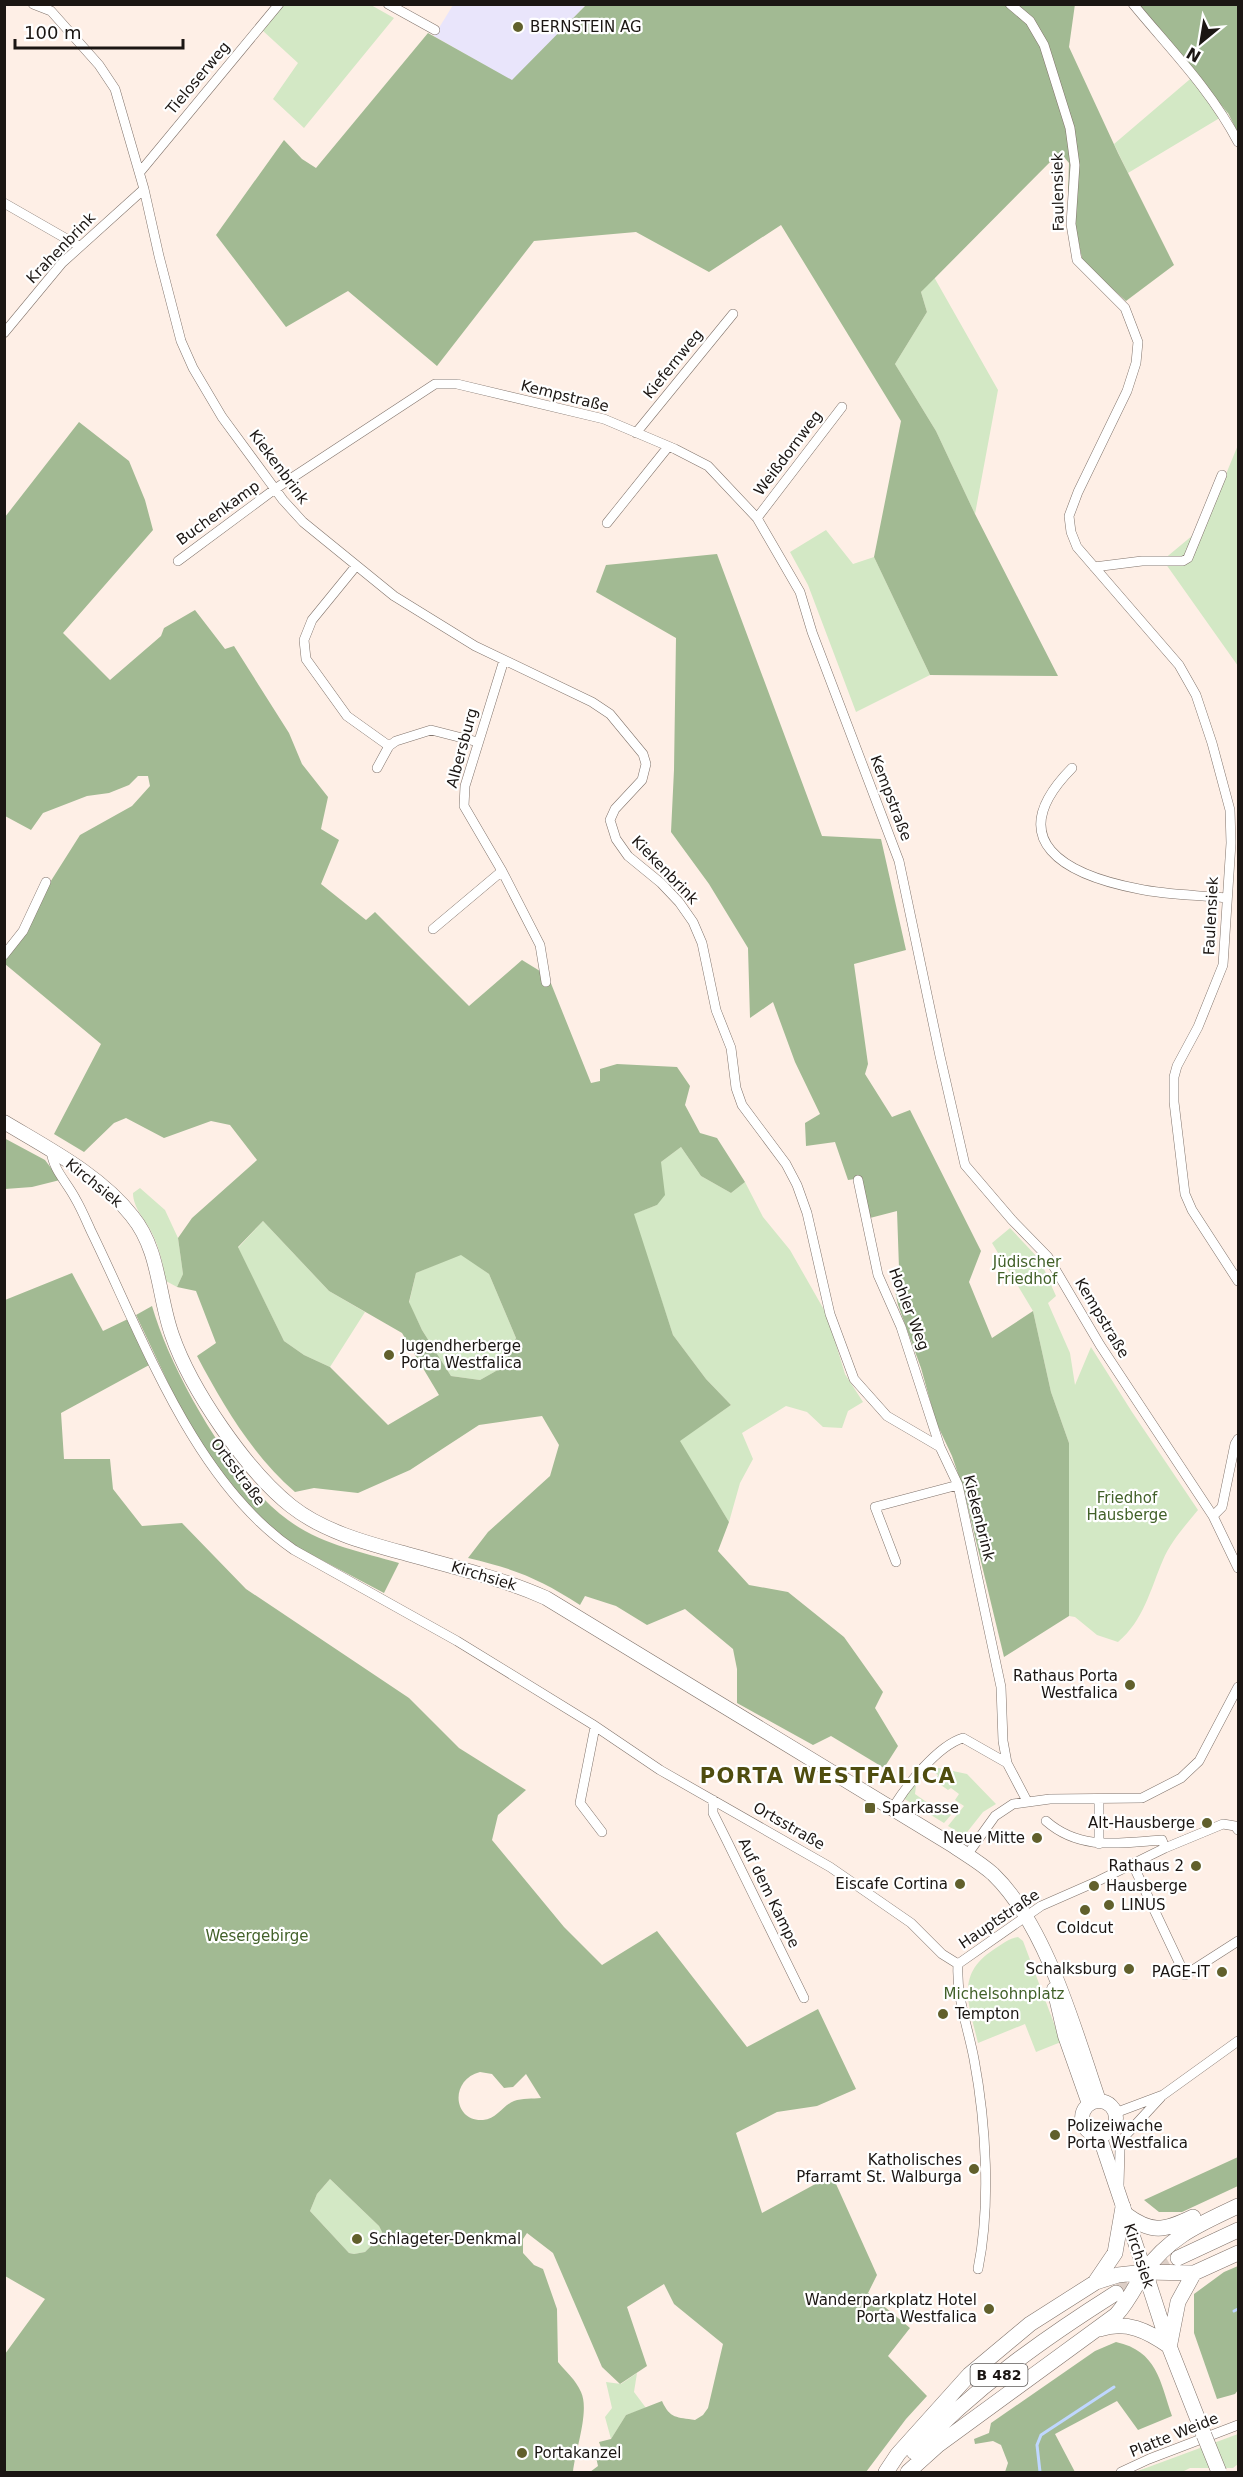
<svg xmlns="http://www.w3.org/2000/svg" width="1243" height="2477" viewBox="0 0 1243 2477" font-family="'DejaVu Sans',sans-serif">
  <rect width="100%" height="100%" fill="#feefe6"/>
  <path fill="#e9e5fb" d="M453,5H586L512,81L434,36Z"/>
  <path fill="#d3e8c5" d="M283,5H371L394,18L304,128L273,99L298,63L262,30Z
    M1196,74L1228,113L1128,173L1114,144Z
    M934,277L998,390L975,514L936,431L895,364L927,312L921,292Z
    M1238,445V666L1163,560L1205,525Z
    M826,530L853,564L874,557L930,675L856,712L808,585L790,552Z
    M681,1147L701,1176L731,1193L745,1182L763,1217L790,1250L827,1315L845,1374L863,1402L848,1411L842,1428L823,1427L807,1412L786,1406L742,1433L753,1459L740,1483L729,1522L679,1441L731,1405L706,1379L673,1335L633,1214L657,1205L661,1162Z
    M140,1188L165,1210L178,1238L183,1274L177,1287L166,1281C163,1265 160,1250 153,1235C147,1221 133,1209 133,1193Z
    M263,1221L329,1291L365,1312L330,1367L304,1355L284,1341L238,1248Z
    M1010,1228L1040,1260L1056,1296L1048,1303L1070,1353L1075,1385L1091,1347L1132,1412L1198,1510C1185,1526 1171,1541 1163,1560C1150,1590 1144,1620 1118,1642L1097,1635L1075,1617L1069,1616V1443L1051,1392L1033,1311L992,1243Z
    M461,1254L489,1274L516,1338L503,1367L480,1380L451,1376L422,1330L409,1303L416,1273Z
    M934,1767L967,1774L996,1804L983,1812L964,1836L948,1826L964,1806L955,1800L959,1794L951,1788L948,1790L935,1781L938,1775L932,1771Z
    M913,1784L916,1786L915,1794L935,1808V1811H939L941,1807L951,1815L944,1823L903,1798Z
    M1018,1937L1023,1941L1061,2042L1036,2052L1025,2024L978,2043C969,2005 955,1975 993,1950C1001,1945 1009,1938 1018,1937Z
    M330,2179L379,2226L383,2234L365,2252L354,2254L349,2253L310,2211L317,2194Z
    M637,2373L634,2392L646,2408L626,2415L611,2439L605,2417L612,2408L606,2382L621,2384Z
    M1238,2434V2464L1233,2468H1190L1182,2472H1135Z"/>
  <path fill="#a2ba93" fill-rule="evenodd" d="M1075,4L1069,47L1118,153L1174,265L1126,301L1083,263L1068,191L1069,163L1060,152L921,292L927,312L895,364L936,431L975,514L1058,676L930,675L874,557L901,421L781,225L709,272L636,232L534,241L437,366L348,291L286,327L216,235L284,140L302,159L316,168L428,33L512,80L586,5Z
    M1136,5H1238V133L1228,113Z
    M79,422L129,461L145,500L153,530L63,633L110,680L161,636L164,628L195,610L225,649L234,646L289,733L302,764L328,797L321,829L339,840L321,884L366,920L375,912L469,1006L522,960L548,976L591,1083L600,1081V1069L617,1064L677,1067L690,1086L685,1105L700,1133L717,1138L745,1182L731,1193L701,1176L681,1147L661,1162L665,1195L657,1205L634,1214L673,1335L706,1379L731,1405L680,1441L729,1522L718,1551L749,1585L788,1592L844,1637L883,1692L875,1708L898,1746L884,1768L831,1736L813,1745L737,1703V1669L733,1649L685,1609L647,1625L616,1606L585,1596L580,1605C540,1579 515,1569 468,1558L488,1532L550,1476L559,1445L542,1416L479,1425L410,1470L358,1493L314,1488L295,1492C253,1456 223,1405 197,1356L216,1343L196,1291L177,1287L183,1274L178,1238L192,1218L257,1160L230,1125L211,1121L164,1138L126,1118L114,1123L84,1152L54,1134L101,1044L5,964L4,955L80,835L132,806L150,786L148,776H138L129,785L109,793L87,796L43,813L31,830L5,816V517ZM263,1221L329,1291L402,1333L439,1395L388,1425L330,1367L304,1355L284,1341L238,1247ZM461,1255L489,1274L516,1338L503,1367L480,1380L451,1376L422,1330L409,1302L416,1273Z
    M717,554L822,836L881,839L906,950L854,964L868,1064L865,1074L892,1117L910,1110L981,1251L969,1282L992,1338L1033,1311L1051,1392L1069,1443V1616L1004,1657L964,1491L952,1456L936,1422L921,1368L898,1305L895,1291L899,1268L897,1211L870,1218L862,1178L848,1180L835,1142L806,1146L805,1123L820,1114L795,1062L773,1002L750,1018L748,948L709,884L671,832L674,770L676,638L596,592L606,565Z
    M4,1138L45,1160L60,1180L32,1187L5,1189Z
    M72,1273L103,1331L130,1318L151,1364L61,1413L64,1459H110L113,1489L142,1526L182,1523L246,1589L409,1698L459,1748L526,1790L498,1815L492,1840L564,1927L602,1965L657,1931L747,2047L818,2009L856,2089L817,2106L777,2112L736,2133L762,2213L832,2175L877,2275L868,2293L910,2328L888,2356L927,2396L906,2419L866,2472H590L598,2466L596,2457L603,2453L599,2442L611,2439L626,2415L662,2401C670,2419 677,2417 695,2420L703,2415L708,2408L723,2344L674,2304L664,2284L627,2307L647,2366L620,2384L602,2367L553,2253L527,2233L523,2239V2253L534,2265L543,2269L557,2309L558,2362C566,2372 576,2380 581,2392C590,2411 575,2451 573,2472H5V2354L45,2299L5,2276V1300ZM480,2072L492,2074L504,2088L513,2087L526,2074L541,2098C533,2099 522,2098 514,2101C502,2106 497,2119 483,2120C453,2122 449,2080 480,2072ZM330,2179L379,2226L383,2234L365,2252L354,2254L349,2253L310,2211L317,2194Z
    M152,1306C171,1372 232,1480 288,1520C320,1544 361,1552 399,1563L384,1593L299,1548L262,1521L217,1468L181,1410L136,1315Z
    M1238,2157V2186L1182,2212H1159L1144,2200Z
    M1238,2266V2390L1235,2394L1217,2399L1194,2333V2294L1224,2272Z
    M1116,2342C1157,2351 1160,2381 1172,2416L1138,2430L1117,2401L1055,2434L1075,2472H1005L1008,2463L1001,2445L993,2441L975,2444L974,2439L989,2433L991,2423L1095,2351Z"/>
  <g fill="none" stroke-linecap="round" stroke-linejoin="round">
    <path stroke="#bfd7ff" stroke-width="3" d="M1234,2311L1238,2309
      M1040,2472L1037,2445L1041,2435L1114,2387"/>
    <path stroke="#dccec6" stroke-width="15" stroke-dasharray="15 8" stroke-linecap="butt" d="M1116,2293L1178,2258"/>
    <defs>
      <path id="minor" d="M33,4L51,11L99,65L115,89L144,189L159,256L181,341L193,368L222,417L283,500L303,522L394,596L475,646L592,702L610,714L643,754L646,764L642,780L615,809L610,820L616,839L628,856L661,883L679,902L693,922L702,943L716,1010L731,1048L736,1088L742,1105L786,1164L797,1185L807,1213L830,1314L854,1379L887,1416L940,1447
        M388,4L435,30
        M1010,4L1030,21L1044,45L1070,128L1075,165L1071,224L1077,260L1125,308L1138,342L1136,363L1127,391L1078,492L1069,516L1071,532L1077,547L1179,665L1196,695L1212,743L1230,810L1231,843L1223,965L1198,1027L1177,1066L1174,1077V1102L1185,1194L1192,1210L1238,1281
        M1133,4C1170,49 1211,90 1238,142
        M140,172L279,4
        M4,203L79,246
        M4,333L62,263L144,189
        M636,433L733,314
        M757,518L842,407
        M607,523L668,447
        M178,561L275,489L435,384H457L604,419L675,449L708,466L757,518L800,592L812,632L899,861L940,1056L965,1165L1012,1220L1048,1257L1100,1345L1213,1516L1238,1568
        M356,566L312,620L304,640L306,659L347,716L389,746
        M1094,567L1142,561H1183L1188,558L1222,475
        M504,660L465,786L464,806L502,871L540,945L546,982
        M377,768L389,746L396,741L431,730L478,742
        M1072,768C1000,841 1066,875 1139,889C1167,895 1198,895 1226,898
        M433,929L502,871
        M4,955L23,931L46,882
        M51,1150C53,1170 66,1181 75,1198C81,1208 86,1220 91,1231C143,1337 193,1481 294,1550L457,1641L592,1724L660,1770L830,1867L911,1923L942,1954L958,1964
        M858,1180L878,1275L901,1327L940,1447L958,1485L1001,1687L1003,1741L1007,1763L1027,1801
        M1213,1516L1222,1507L1235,1444L1238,1439
        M896,1562L875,1507L958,1485
        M595,1727L580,1803L602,1832
        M713,1800V1813L727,1841L804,1998
        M892,1809C907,1785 937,1746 963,1738L1007,1763
        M1046,1821C1080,1851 1120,1843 1162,1840L1165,1848
        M1099,1844V1799
        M967,1855L995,1816L1013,1804L1050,1799L1142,1798L1181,1778L1199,1761L1238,1687
        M1133,1865L1185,1975L1238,1941
        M958,1964L1041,1906L1098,1881L1165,1848L1223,1824L1235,1826L1238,1830
        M958,1964C956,1997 968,2027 974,2059C986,2123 991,2205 978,2269
        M1115,2113L1163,2095L1238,2041
        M1119,2185L1120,2149L1125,2136L1161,2097
        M1121,2472L1149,2459L1238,2425"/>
      <path id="secondary" d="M4,1122C49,1149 100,1175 132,1216C160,1250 158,1296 172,1335C191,1390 246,1470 291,1506C324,1532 367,1543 407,1554C454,1567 501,1578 546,1598L952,1845C965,1854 981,1863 993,1874C1047,1926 1075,2031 1099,2101
        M1054,1989L1065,2036L1089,2104
        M1082 2118a17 17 0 1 1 34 0a17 17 0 1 1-34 0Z
        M1099,2135L1145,2272"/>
      <path id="primary" d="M1125,2214C1152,2234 1164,2231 1193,2217
        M1178,2258L1238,2230
        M1145,2272L1169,2346L1204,2435
        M1096,2281L1115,2253L1123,2207
        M1100,2329C1126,2320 1148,2331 1169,2346
        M1170,2343L1178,2302L1194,2273
        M914,2452C973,2389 1043,2339 1116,2293
        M886,2472L898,2454L969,2375L1030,2324L1096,2282L1118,2275L1145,2272L1194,2273L1238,2253
        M908,2472L938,2445L1116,2315C1128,2302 1135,2287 1144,2272C1170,2236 1200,2224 1238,2206"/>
    </defs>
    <use href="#minor" stroke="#80736b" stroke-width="10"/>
    <use href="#secondary" stroke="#80736b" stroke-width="15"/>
    <use href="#primary" stroke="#80736b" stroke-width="16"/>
    <use href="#minor" stroke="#fff" stroke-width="9"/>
    <use href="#secondary" stroke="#fff" stroke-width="14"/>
    <use href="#primary" stroke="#fff" stroke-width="15"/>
    <defs>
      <path id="primary-bridge" d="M1204,2435L1219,2472"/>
    </defs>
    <use href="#primary-bridge" stroke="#80736b" stroke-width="16" stroke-linecap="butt"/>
    <use href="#primary-bridge" stroke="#fff" stroke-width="15"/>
  </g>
  <g fill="#61602c" stroke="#fff" stroke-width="2">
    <circle cx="518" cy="27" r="6"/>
    <circle cx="389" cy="1355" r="6"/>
    <circle cx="1130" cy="1685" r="6"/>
    <rect x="864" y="1802" width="12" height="12" rx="3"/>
    <circle cx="1207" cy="1823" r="6"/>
    <circle cx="1037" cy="1838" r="6"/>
    <circle cx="1196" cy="1866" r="6"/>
    <circle cx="960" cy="1884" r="6"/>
    <circle cx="1094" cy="1886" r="6"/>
    <circle cx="1109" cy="1905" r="6"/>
    <circle cx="1085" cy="1910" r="6"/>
    <circle cx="1129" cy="1969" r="6"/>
    <circle cx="1222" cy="1972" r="6"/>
    <circle cx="943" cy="2014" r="6"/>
    <circle cx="1055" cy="2135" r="6"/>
    <circle cx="974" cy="2169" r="6"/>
    <circle cx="357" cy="2239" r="6"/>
    <circle cx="989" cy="2309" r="6"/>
    <circle cx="522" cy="2453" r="6"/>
  </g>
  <g text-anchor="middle" stroke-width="4.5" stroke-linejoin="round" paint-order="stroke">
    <rect fill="#fff" stroke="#5f5c5a" stroke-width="1.5" x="970.5" y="2364" width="57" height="22" rx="4.5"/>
    <g font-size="14" font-weight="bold" fill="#1b1613">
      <text x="999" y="2380">B 482</text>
    </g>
    <g font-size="15" fill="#1b1613" stroke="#fff" text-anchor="start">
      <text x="530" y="32">BERNSTEIN AG</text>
      <text x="401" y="1351">Jugendherberge<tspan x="401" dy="17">Porta Westfalica</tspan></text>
      <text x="1118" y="1681" text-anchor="end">Rathaus Porta<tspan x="1118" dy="17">Westfalica</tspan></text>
      <text x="882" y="1813">Sparkasse</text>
      <text x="1195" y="1828" text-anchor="end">Alt-Hausberge</text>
      <text x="1025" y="1843" text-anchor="end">Neue Mitte</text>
      <text x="1184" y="1871" text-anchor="end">Rathaus 2</text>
      <text x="948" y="1889" text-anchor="end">Eiscafe Cortina</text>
      <text x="1106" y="1891">Hausberge</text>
      <text x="1121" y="1910">LINUS</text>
      <text x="1085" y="1933" text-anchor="middle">Coldcut</text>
      <text x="1117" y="1974" text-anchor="end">Schalksburg</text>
      <text x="1210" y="1977" text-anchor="end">PAGE-IT</text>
      <text x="955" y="2019">Tempton</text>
      <text x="1067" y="2131">Polizeiwache<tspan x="1067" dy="17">Porta Westfalica</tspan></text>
      <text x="962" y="2165" text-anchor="end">Katholisches<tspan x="962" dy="17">Pfarramt St. Walburga</tspan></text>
      <text x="369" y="2244">Schlageter-Denkmal</text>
      <text x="977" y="2305" text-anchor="end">Wanderparkplatz Hotel<tspan x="977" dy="17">Porta Westfalica</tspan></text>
      <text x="534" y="2458">Portakanzel</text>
    </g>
    <g font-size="15" fill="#1b1613" stroke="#fff">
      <text transform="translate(198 78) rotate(-50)" y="5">Tieloserweg</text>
      <text transform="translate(1058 192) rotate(-91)" y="5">Faulensiek</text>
      <text transform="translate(61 248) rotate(-46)" y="5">Krahenbrink</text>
      <text transform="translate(673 364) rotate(-51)" y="5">Kiefernweg</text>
      <text transform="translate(565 396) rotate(14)" y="5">Kempstraße</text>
      <text transform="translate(788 453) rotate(-53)" y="5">Weißdornweg</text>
      <text transform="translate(279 467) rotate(53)" y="5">Kiekenbrink</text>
      <text transform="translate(218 513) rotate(-36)" y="5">Buchenkamp</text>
      <text transform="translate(462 748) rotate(-75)" y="5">Albersburg</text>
      <text transform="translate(891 798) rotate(69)" y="5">Kempstraße</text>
      <text transform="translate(665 870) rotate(46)" y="5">Kiekenbrink</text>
      <text transform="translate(1211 916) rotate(-87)" y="5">Faulensiek</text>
      <text transform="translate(94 1183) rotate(39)" y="5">Kirchsiek</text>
      <text transform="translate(909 1309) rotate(69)" y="5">Hohler Weg</text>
      <text transform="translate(1102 1318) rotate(59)" y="5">Kempstraße</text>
      <text transform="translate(238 1472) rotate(53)" y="5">Ortsstraße</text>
      <text transform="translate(979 1518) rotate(76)" y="5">Kiekenbrink</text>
      <text transform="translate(484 1576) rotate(17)" y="5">Kirchsiek</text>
      <text transform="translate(789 1826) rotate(30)" y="5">Ortsstraße</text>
      <text transform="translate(769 1893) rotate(64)" y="5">Auf dem Kampe</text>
      <text transform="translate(999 1919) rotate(-34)" y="5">Hauptstraße</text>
      <text transform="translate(1139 2256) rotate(72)" y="5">Kirchsiek</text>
      <text transform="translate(1174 2435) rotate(-22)" y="5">Platte Weide</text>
    </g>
    <g font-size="15" fill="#426129" stroke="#fff">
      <text x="1027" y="1267">Jüdischer<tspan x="1027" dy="17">Friedhof</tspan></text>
      <text x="1127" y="1503">Friedhof<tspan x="1127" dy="17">Hausberge</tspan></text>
      <text x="257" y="1941">Wesergebirge</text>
      <text x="1004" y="1999">Michelsohnplatz</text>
    </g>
    <g font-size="21" font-weight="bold" letter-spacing="1.5" fill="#4f4d0f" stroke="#fff">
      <text x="828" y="1783">PORTA WESTFALICA</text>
    </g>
  </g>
  <rect width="1243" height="2477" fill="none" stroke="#1b1613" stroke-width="12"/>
  <g transform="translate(1201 42) rotate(210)" stroke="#ffffff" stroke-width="4.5" paint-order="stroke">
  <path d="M0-4.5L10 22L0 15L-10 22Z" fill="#1b1613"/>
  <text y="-9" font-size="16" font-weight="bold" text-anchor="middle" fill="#1b1613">N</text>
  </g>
  <path d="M15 39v9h168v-9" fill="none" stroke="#1b1613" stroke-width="3"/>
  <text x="24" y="39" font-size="18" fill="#1b1613" stroke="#ffffff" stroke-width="4.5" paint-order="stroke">100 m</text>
</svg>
